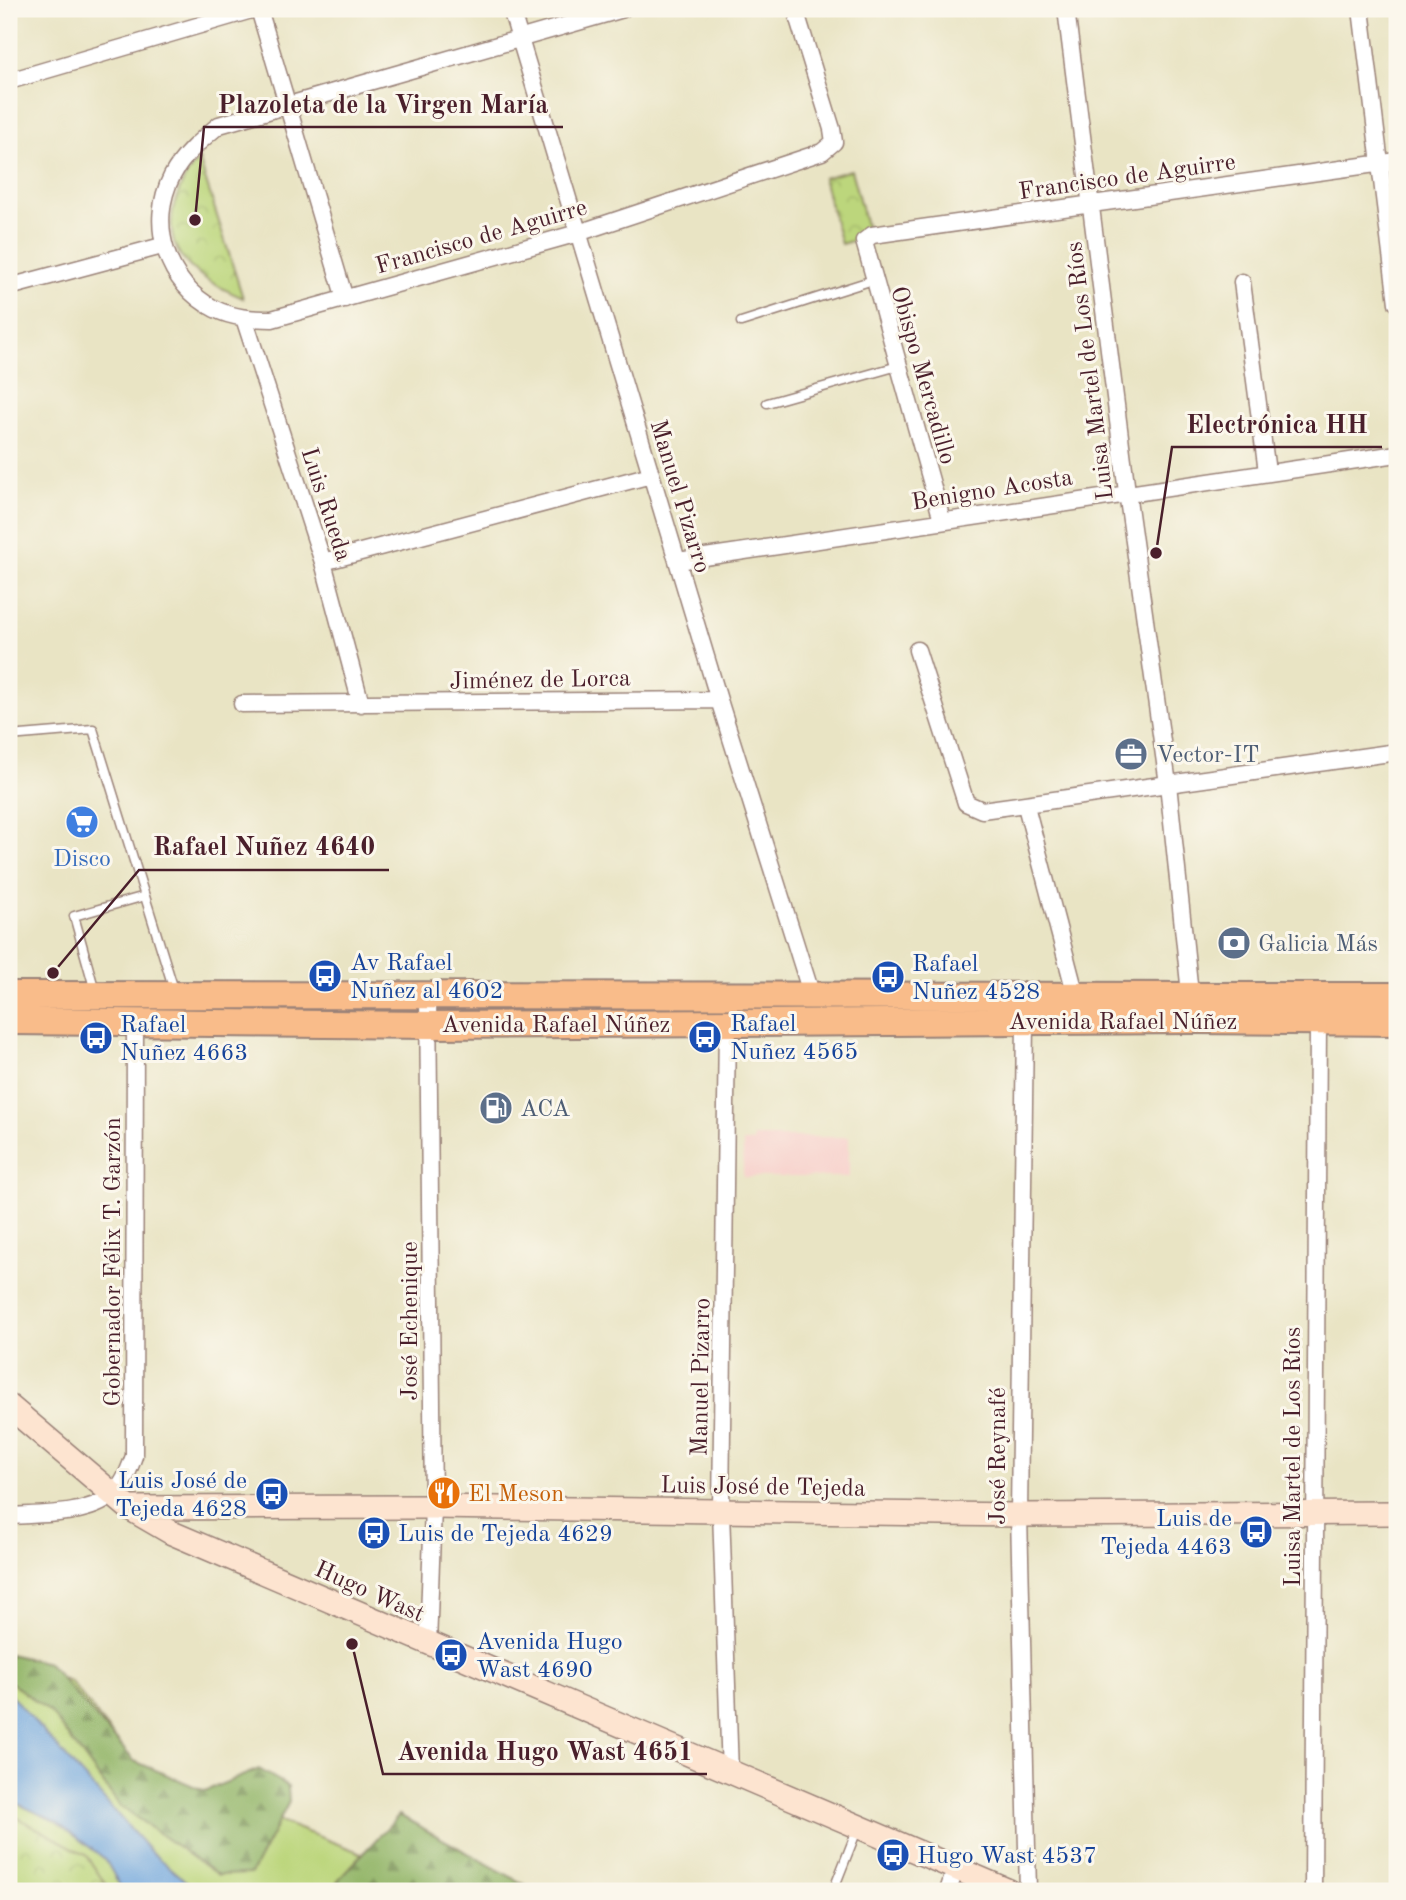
<svg xmlns="http://www.w3.org/2000/svg" width="1406" height="1900" viewBox="0 0 1406 1900" font-family="'Old Standard TT',serif">
  <defs>
    <pattern id="forest-firs" width="22" height="20" patternUnits="userSpaceOnUse" patternTransform="scale(1.75)"><rect width="22" height="20" fill="#95b76c"/><path d="M5 1l3.5 6h-7zM16 11l3.5 6h-7z" fill="#7c9459"/></pattern>
    <pattern id="park-crowns" width="20" height="18" patternUnits="userSpaceOnUse" patternTransform="scale(1.75)"><rect width="20" height="18" fill="#bcd67c"/><path d="M2 6a3 3 0 1 1 6 0M12 15a3 3 0 1 1 6 0" fill="none" stroke="#a3b76b"/></pattern>
  </defs>
  <rect width="100%" height="100%" fill="#fbf7ec"/>
  <filter id="ink" filterUnits="userSpaceOnUse"><feTurbulence type="fractalNoise" baseFrequency=".0143" numOctaves="2"/><feDisplacementMap in="SourceGraphic" scale="14" xChannelSelector="R" yChannelSelector="G"/><feConvolveMatrix kernelMatrix="1 2 1 2 8 2 1 2 1" color-interpolation-filters="sRGB"/></filter>
  <filter id="wash" filterUnits="userSpaceOnUse"><feTurbulence type="fractalNoise" baseFrequency=".00686" numOctaves="4" result="noise"/><feDisplacementMap in="SourceGraphic" scale="28" xChannelSelector="R" yChannelSelector="G"/><feGaussianBlur stdDeviation="1.57" result="paint"/><feColorMatrix in="noise" values="0 0 0 0 0 0 0 0 0 0 0 0 0 0 0 0 0 1.4 0 .05"/><feComposite in="paint" operator="in"/></filter>
  <g filter="url(#wash)">
    <rect width="100%" height="100%" fill="#e9e4c4"/>
    <path fill="#f7d0cb" d="M753,1137H849V1177H743V1142H753Z"/>
    <path fill="#bcd67c" stroke="#837a54" stroke-width="2" d="M9,1658L70,1681L138,1767L460,1891H197L150,1851L9,1693Z
      M9,1796L14,1802L57,1822L105,1859L123,1891H9Z"/>
    <path fill="url(#forest-firs)" stroke="#706b4c" stroke-width="2" d="M9,1654L48,1663L134,1761L205,1791L259,1769L288,1786L289,1802L251,1874L218,1875L120,1806L51,1713L9,1681Z
      M399,1815L531,1888L533,1891H333L338,1880Z"/>
    <path fill="url(#park-crowns)" stroke="#837a54" stroke-width="2" d="M199,159L243,298C199,279 159,256 175,202C180,186 187,171 199,159Z
      M851,170L869,236L841,244L823,178Z
      M9,1813L86,1855L110,1891H9Z"/>
    <path fill="#6fa6dd" stroke="#5c6284" stroke-width="2" d="M9,1693L150,1851L197,1891H123L105,1859L57,1822L14,1802L9,1796Z"/>
  </g>
  <g filter="url(#ink)">
    <g fill="none" stroke-linecap="round" stroke-linejoin="round">
      <defs>
        <path id="service" d="M741,322L873,280
          M767,403L898,366
          M9,736L93,729L175,993
          M95,991L74,916L145,896
          M833,1891L857,1830"/>
        <path id="minor" d="M259,9L345,299
          M511,9L719,700L812,996
          M623,9L219,125C201,140 183,155 172,176C147,224 167,285 215,309C233,318 252,319 272,319L578,233L822,152L834,142L832,129L795,9
          M1066,9L1127,492L1168,784L1191,1003
          M1361,9L1397,303
          M9,81L255,9
          M1242,282L1267,472
          M9,287L162,246
          M244,318L323,562L361,704
          M942,520L864,241L872,235L1397,161
          M678,561L1397,454
          M323,562L651,475
          M917,650L966,803L982,810L1397,752
          M242,704L719,700
          M1026,806L1076,996
          M1025,1021L1019,1515L1028,1891
          M727,1023L721,1511L730,1773
          M9,1516C39,1514 88,1516 112,1495C124,1485 129,1469 134,1456L135,1023
          M428,1645L433,1507L428,996
          M948,1891L955,1870
          M1313,1891L1318,1023"/>
        <path id="secondary" d="M9,1406L129,1508L172,1533L1009,1891
          M129,1508L433,1507L1019,1515L1397,1513"/>
        <path id="primary" d="M9,995L1397,996
          M9,1021L431,1025L1192,1020L1397,1022"/>
      </defs>
      <use href="#service" stroke="#9a8278" stroke-width="11"/>
      <use href="#minor" stroke="#9a8278" stroke-width="19"/>
      <use href="#secondary" stroke="#9a8278" stroke-width="26"/>
      <use href="#primary" stroke="#9a8278" stroke-width="30"/>
      <use href="#service" stroke="#fff" stroke-width="8"/>
      <use href="#minor" stroke="#fff" stroke-width="16"/>
      <use href="#secondary" stroke="#fde4d0" stroke-width="23"/>
      <use href="#primary" stroke="#f9bc8a" stroke-width="26"/>
    </g>
  </g>
  <defs>
    <symbol id="office-disc" viewBox="-11 -11 22 22"><circle r="9.5" fill="#5c6f8a" stroke="#fbf7ec"/><path d="M-6-3h4V-5.5h4V-3h4V5H-6ZM-1-4.5V-3h2v-1.5ZM-6 0V1H6V0Z" fill="#fff"/></symbol>
    <symbol id="supermarket-disc" viewBox="-11 -11 22 22"><circle r="9.5" fill="#3f7fe0" stroke="#fbf7ec"/><path d="M-6-5.5h2.5l.6 2H6L4.5 2H-2.5L-4.4-4H-6ZM-1.5 3.2a1.3 1.3 0 1 0 .1 0ZM3 3.2a1.3 1.3 0 1 0 .1 0Z" fill="#fff"/></symbol>
    <symbol id="bank-disc" viewBox="-11 -11 22 22"><circle r="9.5" fill="#5c6f8a" stroke="#fbf7ec"/><path d="M-6-4H6V4H-6ZM0-2.3a2.3 2.3 0 1 0 0 4.6a2.3 2.3 0 1 0 0-4.6Z" fill="#fff"/></symbol>
    <symbol id="bus-disc" viewBox="-11 -11 22 22"><circle r="9.5" fill="#1a4fb4" stroke="#fbf7ec"/><path d="M-5-6H5V4H4V6H2V4H-2V6H-4V4H-5ZM-3.5-4V0h7V-4ZM-3.5 1.2v1.5H-2V1.2ZM2 1.2v1.5H3.5V1.2Z" fill="#fff"/></symbol>
    <symbol id="fuel-disc" viewBox="-11 -11 22 22"><circle r="9.5" fill="#5c6f8a" stroke="#fbf7ec"/><path d="M-5.5-6h7V0h2V4h1.3V-2.5L3-4.5l.8-.8L6-3V5H2.5V1h-1V6h-7ZM-4.2-4.7v3.2H.2V-4.7Z" fill="#fff"/></symbol>
    <symbol id="restaurant-disc" viewBox="-11 -11 22 22"><circle r="9.5" fill="#e8710a" stroke="#fbf7ec"/><path d="M-5-6h1v4h1v-4h1v4h1v-4h1v5L-1.5 .5V6h-2V.5L-5-1ZM5-6V6H3V1.5H1.5Q1.5-4 5-6Z" fill="#fff"/></symbol>
  </defs>
  <g fill-rule="evenodd">
    <use href="#office-disc" x="1112" y="735" width="38" height="38"/>
    <use href="#supermarket-disc" x="63" y="803" width="38" height="38"/>
    <use href="#bank-disc" x="1215" y="924" width="38" height="38"/>
    <use href="#bus-disc" x="306" y="957" width="38" height="38"/>
    <use href="#bus-disc" x="869" y="958" width="38" height="38"/>
    <use href="#bus-disc" x="686" y="1018" width="38" height="38"/>
    <use href="#bus-disc" x="77" y="1019" width="38" height="38"/>
    <use href="#fuel-disc" x="477" y="1089" width="38" height="38"/>
    <use href="#restaurant-disc" x="425" y="1474" width="38" height="38"/>
    <use href="#bus-disc" x="253" y="1475" width="38" height="38"/>
    <use href="#bus-disc" x="1237" y="1513" width="38" height="38"/>
    <use href="#bus-disc" x="355" y="1514" width="38" height="38"/>
    <use href="#bus-disc" x="432" y="1636" width="38" height="38"/>
    <use href="#bus-disc" x="874" y="1836" width="38" height="38"/>
  </g>
  <g text-anchor="middle" stroke-width="6" stroke-linejoin="round" paint-order="stroke">
    <g font-size="24" fill="#4a1f2b" stroke="#fbf7ec">
      <text transform="translate(1127 176) rotate(-8)" y="8">Francisco de Aguirre</text>
      <text transform="translate(481 236) rotate(-16)" y="8">Francisco de Aguirre</text>
      <text transform="translate(1089 371) rotate(-97)" y="8">Luisa Martel de Los Ríos</text>
      <text transform="translate(924 375) rotate(74)" y="8">Obispo Mercadillo</text>
      <text transform="translate(992 489) rotate(-9)" y="8">Benigno Acosta</text>
      <text transform="translate(681 496) rotate(73)" y="8">Manuel Pizarro</text>
      <text transform="translate(327 504) rotate(72)" y="8">Luis Rueda</text>
      <text transform="translate(540 679) rotate(-1)" y="8">Jiménez de Lorca</text>
      <text x="1123" y="1029">Avenida Rafael Núñez</text>
      <text x="556" y="1032">Avenida Rafael Núñez</text>
      <text transform="translate(112 1262) rotate(-90)" y="8">Gobernador Félix T. Garzón</text>
      <text transform="translate(409 1321) rotate(-90)" y="8">José Echenique</text>
      <text transform="translate(700 1377) rotate(-89)" y="8">Manuel Pizarro</text>
      <text transform="translate(997 1456) rotate(-90)" y="8">José Reynafé</text>
      <text transform="translate(1292 1457) rotate(-90)" y="8">Luisa Martel de Los Ríos</text>
      <text transform="translate(763 1486) rotate(1)" y="8">Luis José de Tejeda</text>
      <text transform="translate(370 1591) rotate(24)" y="8">Hugo Wast</text>
    </g>
    <g font-size="24" fill="#4e5e75" stroke="#fbf7ec" text-anchor="start">
      <text x="1156" y="762">Vector-IT</text>
      <text x="1258" y="951">Galicia Más</text>
      <text x="520" y="1116">ACA</text>
    </g>
    <g font-size="24" fill="#366cbe" stroke="#fbf7ec">
      <text x="82" y="866">Disco</text>
    </g>
    <g font-size="24" fill="#164399" stroke="#fbf7ec" text-anchor="start">
      <text x="350" y="970">Av Rafael<tspan x="350" dy="28">Nuñez al 4602</tspan></text>
      <text x="912" y="971">Rafael<tspan x="912" dy="28">Nuñez 4528</tspan></text>
      <text x="730" y="1031">Rafael<tspan x="730" dy="28">Nuñez 4565</tspan></text>
      <text x="120" y="1032">Rafael<tspan x="120" dy="28">Nuñez 4663</tspan></text>
      <text x="247" y="1488" text-anchor="end">Luis José de<tspan x="247" dy="28">Tejeda 4628</tspan></text>
      <text x="1232" y="1526" text-anchor="end">Luis de<tspan x="1232" dy="28">Tejeda 4463</tspan></text>
      <text x="398" y="1541">Luis de Tejeda 4629</text>
      <text x="476" y="1649">Avenida Hugo<tspan x="476" dy="28">Wast 4690</tspan></text>
      <text x="917" y="1863">Hugo Wast 4537</text>
    </g>
    <g font-size="24" fill="#c56008" stroke="#fbf7ec" text-anchor="start">
      <text x="468" y="1501">El Meson</text>
    </g>
  </g>
  <path fill="none" stroke="#4a1f2b" stroke-width="2.5" d="M195 220L204 127H563M1156 553L1172 447H1382M53 973L139 870H389M352 1644L383 1774H707"/>
  <g fill="#4a1f2b" stroke="#fbf7ec" stroke-width="2.5">
    <circle cx="195" cy="220" r="7"/>
    <circle cx="1156" cy="553" r="7"/>
    <circle cx="53" cy="973" r="7"/>
    <circle cx="352" cy="1644" r="7"/>
  </g>
  <g font-size="26" text-anchor="middle" font-weight="bold" fill="#4a1f2b" stroke="#fbf7ec" stroke-width="6" stroke-linejoin="round" paint-order="stroke">
    <text x="383" y="113">Plazoleta de la Virgen María</text>
    <text x="1277" y="433">Electrónica HH</text>
    <text x="264" y="855">Rafael Nuñez 4640</text>
    <text x="545" y="1760">Avenida Hugo Wast 4651</text>
  </g>
  <rect width="1406" height="1900" fill="none" stroke="#fbf7ec" stroke-width="35"/>
</svg>
